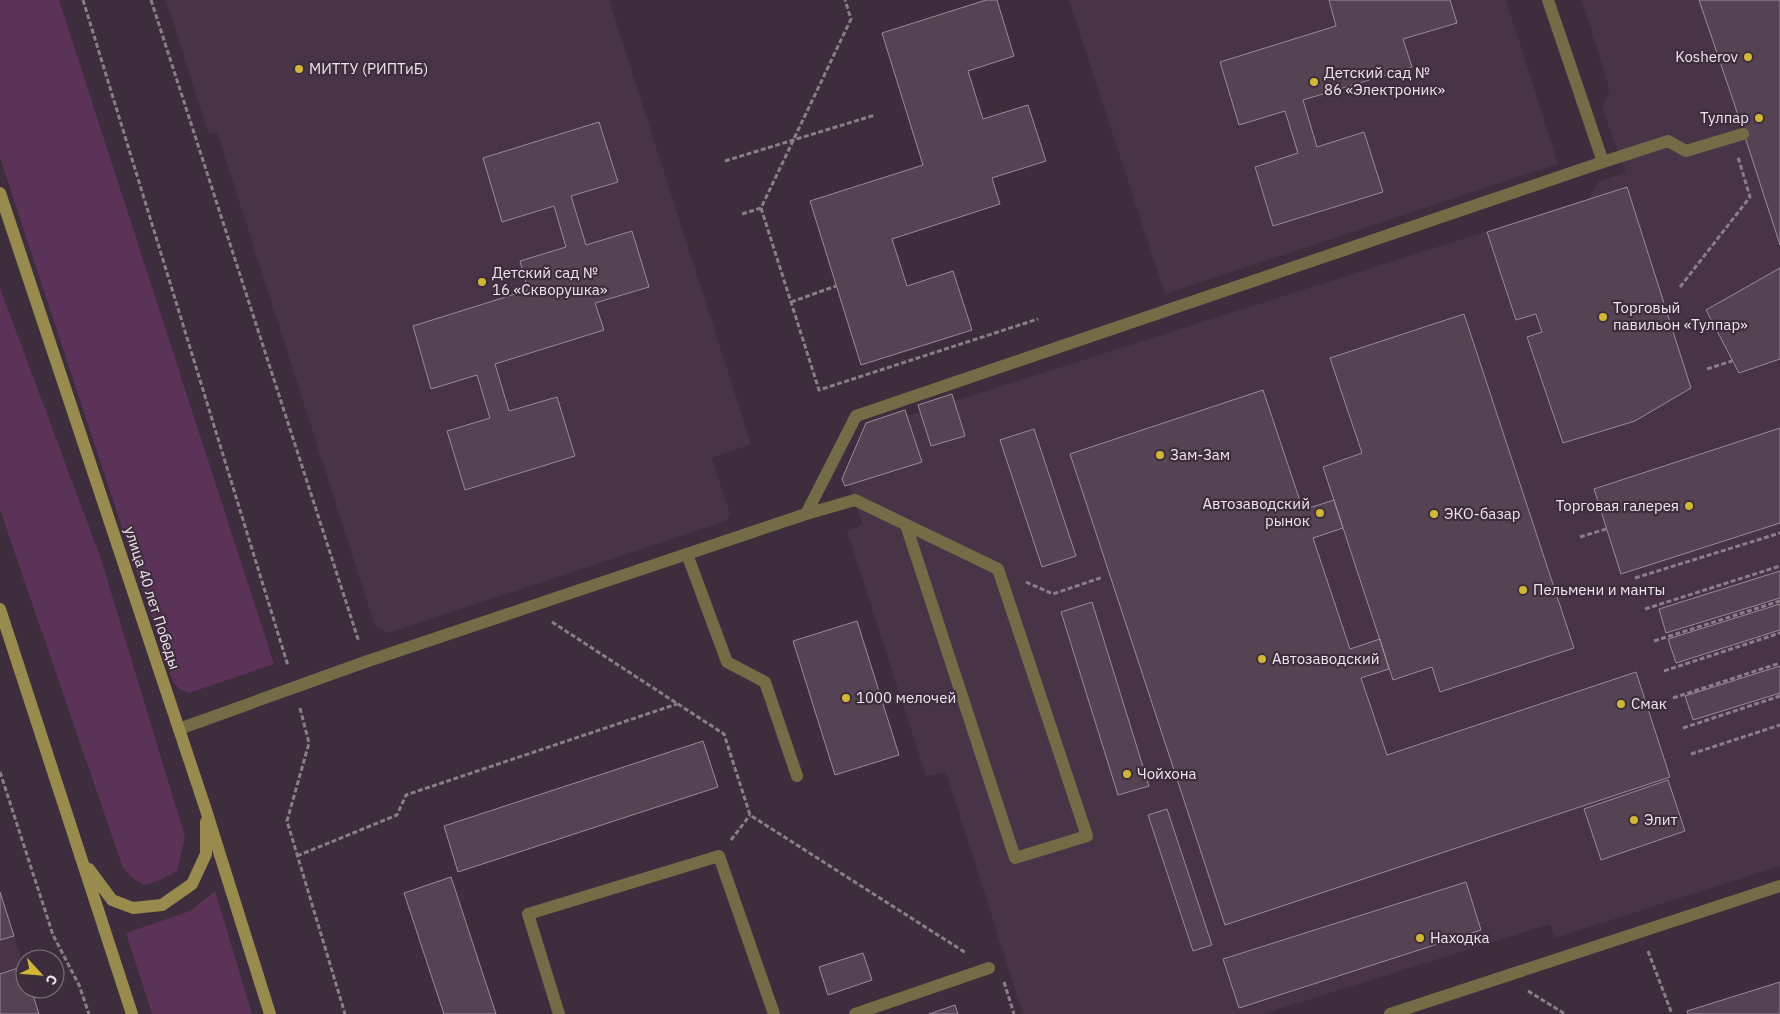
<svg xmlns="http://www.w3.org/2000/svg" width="1780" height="1014" viewBox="0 0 1780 1014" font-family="'IBM Plex Sans',sans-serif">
  <rect width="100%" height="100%" fill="#3e2d3c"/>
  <path fill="#493347" d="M166,0H609L751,444L712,458L730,514L726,521L388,633L375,626L217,132L209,135Z
    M1069,0H1506L1558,164L1165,294Z
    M1582,0H1780V866L1555,938L1550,924L1263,1014H1023L946,772L926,776L847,531L863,525L847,479L867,429L1588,199L1599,181L1626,173L1602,108L1610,91Z
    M0,892L25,970V989L0,1014Z"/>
  <path fill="#5b3258" d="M0,0H59L274,664L189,693L179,689L173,682L0,158Z
    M0,288L101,559L185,837L177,871L160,880L144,885L131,877L123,868L0,510Z
    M215,891L252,1014H152L126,933L190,911Z"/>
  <path fill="#554353" stroke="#9d899b" d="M986,0H997L1014,56L968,71L983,119L1028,105L1046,161L992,178L1000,204L892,239L907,286L953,271L972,330L861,365L810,201L923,165L882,33Z
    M1329,0H1450L1457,23L1403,39L1412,67L1303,100L1317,147L1364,132L1383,192L1273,226L1255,167L1298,153L1285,111L1239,125L1220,62L1336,26Z
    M1699,0H1780V245L1734,103Z
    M599,122L618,182L571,196L586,245L632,231L649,287L595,303L604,330L495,364L509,411L557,397L575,456L465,490L447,431L490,418L477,375L431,389L413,326L528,290L520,261L566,247L554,206L502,222L483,158Z
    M1627,187L1691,388L1635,421L1563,443L1527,337L1542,332L1536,314L1516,320L1487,232Z
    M1780,268V359L1739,373L1706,310Z
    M1464,314L1574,648L1440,692L1432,667L1393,680L1323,467L1362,453L1330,358Z
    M1263,390L1303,510L1334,500L1343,528L1313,538L1350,649L1380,639L1389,669L1361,678L1387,755L1636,672L1670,777L1225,925L1070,454Z
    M952,394L965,436L931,446L918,405Z
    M905,410L922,462L845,486L842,479L866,423Z
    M1780,428V523L1621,574L1594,489Z
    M1034,429L1076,556L1042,567L1000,440Z
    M1780,571V598L1666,633L1659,609Z
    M1092,602L1149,786L1118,795L1061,612Z
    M1780,604V630L1676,663L1668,639Z
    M857,621L899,755L835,775L793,641Z
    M1780,666V693L1693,720L1685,696Z
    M703,741L718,787L458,872L444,826Z
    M1668,780L1685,831L1601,860L1584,809Z
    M1167,809L1212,945L1193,951L1148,815Z
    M451,877L496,1014H444L404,893Z
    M1466,882L1481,930L1239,1008L1223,959Z
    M0,892L14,936L0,940Z
    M863,953L872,980L828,995L819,967Z
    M24,966L25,989H31L39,1014H0V974Z
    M1780,982V1014H1688L1687,1011Z
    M955,1005L958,1014H929Z"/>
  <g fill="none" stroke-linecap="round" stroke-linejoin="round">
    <path stroke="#8b7d8a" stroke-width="3" stroke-dasharray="5 2.5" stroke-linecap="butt" d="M83,0L288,666
      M151,0L359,642
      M725,161L875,115
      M761,208L819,390L1038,319
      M742,214L761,208L851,19L845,0
      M1680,287L1750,197L1738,157
      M791,302L836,286
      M1707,369L1732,361
      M1580,537L1606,529
      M1635,578L1780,533
      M1026,582L1053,594L1103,577
      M1645,609L1780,566
      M552,622L724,734L750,815L966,953
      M1654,641L1780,601
      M1664,671L1780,633
      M1673,698L1780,663
      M300,708L309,743L287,821L345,1014
      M1683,728L1780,696
      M1691,754L1780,725
      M0,772L53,935L79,985L89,1014
      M731,840L750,815
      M297,856L397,815L406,795L677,704
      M1648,951L1672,1014
      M1004,982L1014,1014
      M1528,991L1565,1014"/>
    <path stroke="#746c46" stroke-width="12" d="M1548,0L1603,162
      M806,514L855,500L998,569L1087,836L1015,858L906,525
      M687,554L727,662L765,682L797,776
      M179,729L365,662L806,514L856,416L1603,162L1668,141L1686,151L1743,134
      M559,1014L528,914L719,856L774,1014
      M855,1014L989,968"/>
    <path stroke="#746c46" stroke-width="12" d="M1390,1014L1780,886"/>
    <path stroke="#998b4d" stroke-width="12" d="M0,193L205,807L270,1014
      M0,609L132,1014
      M89,869L112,900L133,908L162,905L192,884L206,854V822"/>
  </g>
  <g fill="#d2b736" stroke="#3e2d3c" stroke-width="2">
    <circle cx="1748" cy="57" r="5"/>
    <circle cx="299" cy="69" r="5"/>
    <circle cx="1314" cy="82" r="5"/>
    <circle cx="1759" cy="118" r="5"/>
    <circle cx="482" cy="282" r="5"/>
    <circle cx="1603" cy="317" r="5"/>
    <circle cx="1160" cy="455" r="5"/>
    <circle cx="1689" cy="506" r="5"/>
    <circle cx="1320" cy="513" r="5"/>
    <circle cx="1434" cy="514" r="5"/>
    <circle cx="1523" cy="590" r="5"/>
    <circle cx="1262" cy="659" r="5"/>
    <circle cx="846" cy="698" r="5"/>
    <circle cx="1621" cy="704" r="5"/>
    <circle cx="1127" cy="774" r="5"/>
    <circle cx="1634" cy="820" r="5"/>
    <circle cx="1420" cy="938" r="5"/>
  </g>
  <g text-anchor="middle" stroke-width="4.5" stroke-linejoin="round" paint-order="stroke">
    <g font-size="15" fill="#f1e6f0" stroke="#3e2d3c" text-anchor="start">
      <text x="1738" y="62" text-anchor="end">Kosherov</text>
      <text x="309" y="74">МИТТУ (РИПТиБ)</text>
      <text x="1324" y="78">Детский сад №<tspan x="1324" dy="17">86 «Электроник»</tspan></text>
      <text x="1749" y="123" text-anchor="end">Тулпар</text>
      <text x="492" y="278">Детский сад №<tspan x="492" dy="17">16 «Скворушка»</tspan></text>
      <text x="1613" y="313">Торговый<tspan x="1613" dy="17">павильон «Тулпар»</tspan></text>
      <text x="1170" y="460">Зам-Зам</text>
      <text x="1310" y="509" text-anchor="end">Автозаводский<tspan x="1310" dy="17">рынок</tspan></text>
      <text x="1679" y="511" text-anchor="end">Торговая галерея</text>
      <text x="1444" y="519">ЭКО-базар</text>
      <text x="1533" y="595">Пельмени и манты</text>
      <text x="1272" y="664">Автозаводский</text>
      <text x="856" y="703">1000 мелочей</text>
      <text x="1631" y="709">Смак</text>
      <text x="1137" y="779">Чойхона</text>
      <text x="1644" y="825">Элит</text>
      <text x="1430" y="943">Находка</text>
    </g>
    <g font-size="15" fill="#f1e6f0" stroke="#3e2d3c">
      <text transform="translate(152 598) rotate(72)" y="5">улица 40 лет Победы</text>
    </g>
  </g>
  <g transform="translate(40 974) rotate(116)"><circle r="24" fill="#3e2d3c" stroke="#867784"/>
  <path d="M0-4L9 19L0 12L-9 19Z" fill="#d2b736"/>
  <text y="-8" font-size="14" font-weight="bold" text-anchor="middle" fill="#f1e6f0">С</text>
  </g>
</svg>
